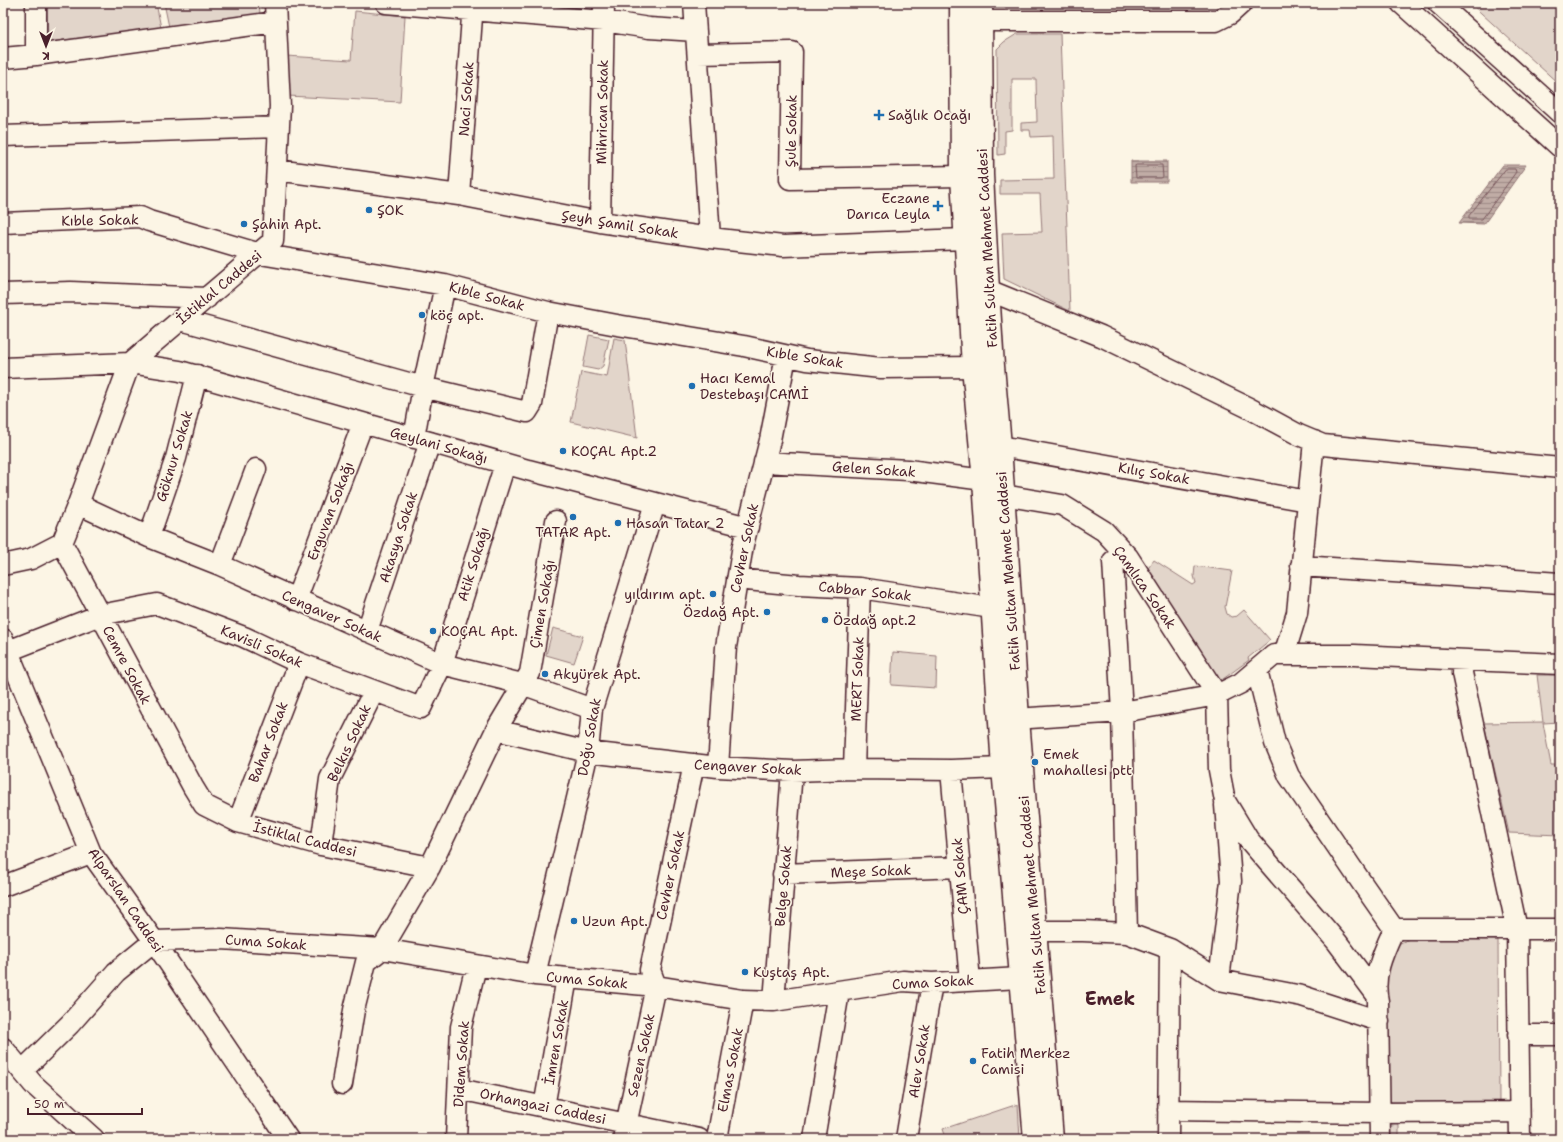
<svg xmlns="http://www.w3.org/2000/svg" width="1563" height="1142" viewBox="0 0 1563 1142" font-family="'Shantell Sans',sans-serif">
  <defs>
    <pattern id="forest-firs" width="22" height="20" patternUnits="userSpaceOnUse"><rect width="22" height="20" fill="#e2d5ca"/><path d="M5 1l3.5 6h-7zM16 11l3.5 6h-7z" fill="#c3b6ae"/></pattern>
    <pattern id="water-rules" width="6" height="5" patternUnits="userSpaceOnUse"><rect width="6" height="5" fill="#c0aca5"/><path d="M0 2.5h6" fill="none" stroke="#9e8b87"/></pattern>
  </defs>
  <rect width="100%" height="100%" fill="#fcf5e5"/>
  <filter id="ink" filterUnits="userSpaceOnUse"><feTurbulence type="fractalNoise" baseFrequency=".025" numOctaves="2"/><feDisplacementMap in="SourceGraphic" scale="8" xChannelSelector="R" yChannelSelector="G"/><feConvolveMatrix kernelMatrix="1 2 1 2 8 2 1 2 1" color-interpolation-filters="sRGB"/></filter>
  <g filter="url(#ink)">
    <path fill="#e2d5ca" stroke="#967a7a" d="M47,3H156L161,28L48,42Z
      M164,3H259L260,14L169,27Z
      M1470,3H1560V85Z
      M355,11L405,16L400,102L288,96L286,56L351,60Z
      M1017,34H1060L1070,311L1004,279L1002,233L1042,232L1040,194H1000V180L1054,179L1053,136L1031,137L1030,130H1021V123L1037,122L1036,79H1012V130L1005,131V154L998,155L997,49L1004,42Z
      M589,335L609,339L603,366L598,370L583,367Z
      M614,338L625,340L637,438L571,422L581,372L607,377Z
      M1154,560L1193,585L1196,583L1194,576L1195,566L1232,571L1225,607L1227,614L1231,617L1237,616L1244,610L1270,640L1248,658L1249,660L1219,682L1144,574Z
      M553,628L583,636L574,663L546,655Z
      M893,652L937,656L936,688L891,685Z
      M1537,675H1560V722L1543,723L1551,765H1560V835L1509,833L1484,723L1543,722Z
      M1412,938L1498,940L1499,1104L1387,1102L1384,989L1392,952L1400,943Z
      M1018,1104L1020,1139H918L946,1138L943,1129Z"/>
    <path fill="url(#forest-firs)" stroke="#967a7a" d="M1390,1122L1399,1123V1139H1390Z"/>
    <path fill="url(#water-rules)" stroke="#917474" d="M1131,161H1167V182H1131Z
      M1503,165H1526L1484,224L1459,223Z"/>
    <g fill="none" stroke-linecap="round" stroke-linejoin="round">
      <path stroke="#79575c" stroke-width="1" d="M1137,165H1162L1163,177L1161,178H1136L1135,166Z
        M1506,169H1515L1516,172L1482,219H1469V216Z"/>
      <defs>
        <path id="minor" d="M36,3V55
          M386,3L604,21L649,28L696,31
          M694,3L710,238
          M1401,3L1560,147
          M1438,3L1560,113
          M981,21H1216L1230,14L1242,3
          M698,54L792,52L790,179L962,176
          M3,58L36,55L275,22
          M3,136L278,127
          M277,170L459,195L600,222L710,238L783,246L965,239
          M459,195L473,3
          M600,222L604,3
          M3,223L140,217L149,221L260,254L445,285L548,312L617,325L744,346L807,360L881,368L973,367
          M988,290L1101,336L1249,408L1299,435L1323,445L1560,468
          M3,294L71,292L207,298
          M181,320L423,387L527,412L532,404L548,312
          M3,368L130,363L180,371L528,470L748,527
          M414,438L423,387L445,285
          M1000,446L1308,501
          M764,462L908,470L984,480
          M1003,495L1062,505L1104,531L1128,557L1217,695L1219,770L1225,801L1248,839L1337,942L1376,994
          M78,504L149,537L220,565L442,664L522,684L592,709
          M149,537L176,458L197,375
          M62,543L78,504L130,363L273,241L280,106L275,3
          M62,543L193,787L204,805L238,822L321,845L430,867
          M3,565L31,559L62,543
          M220,565L256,469
          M1301,566L1560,583
          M737,579L799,585L860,588L992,608
          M296,600L363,423
          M367,631L430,442
          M3,639L91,853L154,941L288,1139
          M3,653L100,615L157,604L244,637L299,663L421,708L442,664L505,464
          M1284,655L1297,613L1314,441
          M1463,660L1462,673L1517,929L1520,1139
          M1257,670L1275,743L1289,776L1364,886L1394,929
          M1001,720L1122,712L1217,695L1241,683L1274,655H1354L1560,664
          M496,730L588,752L718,767L792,771L854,769L951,770L1003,768
          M718,767L726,647L743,545L770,440L786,356
          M854,769L860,588
          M951,770L970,981
          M238,822L299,663
          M321,845L330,779L374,691
          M783,874L959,867
          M3,886L91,853
          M1394,929H1560
          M1034,931H1083L1127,933L1170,949L1219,980L1302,996L1379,1021
          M1127,933L1122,712L1113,561L1128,557
          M535,975L588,752L592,709L655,503
          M1219,980L1231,881L1225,805
          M774,1001L792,771
          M1518,1035H1560
          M3,1048L33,1084L94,1139
          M22,1071L70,1024L116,972L154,941L221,939L382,949L535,975L656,986L743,1000L774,1001L903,981L932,983L1020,978
          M342,1084L354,1010L366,962L382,949L430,867L496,730L530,673L556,521
          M459,1089L699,1139
          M544,1107L567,978
          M1168,1110L1379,1113L1519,1112
          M456,1139L461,1027L476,966
          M623,1139L656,986L650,970L694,764
          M717,1139L743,1000
          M814,1139L839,992
          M906,1139L932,983
          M1168,1139L1170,949
          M1380,1139L1378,1001C1372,975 1384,951 1394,929"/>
        <path id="major" d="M961,3L962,176L973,367L984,480L1003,768L1035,1139
          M981,3L982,175L988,290L993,366L1000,446L1018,719L1052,1139"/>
      </defs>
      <use href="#minor" stroke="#4a1f2b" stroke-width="23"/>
      <use href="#major" stroke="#4a1f2b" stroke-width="25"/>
      <use href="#minor" stroke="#fcf5e5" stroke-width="20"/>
      <use href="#major" stroke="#fcf5e5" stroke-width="22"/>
    </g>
  </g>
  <g fill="#1f6fb2" stroke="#fcf5e5" stroke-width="1.5">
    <path d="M877 109h4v4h4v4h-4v4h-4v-4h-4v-4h4z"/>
    <path d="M936 200h4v4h4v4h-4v4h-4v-4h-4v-4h4z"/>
    <circle cx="369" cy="210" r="4"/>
    <circle cx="244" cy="224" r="4"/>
    <circle cx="422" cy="315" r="4"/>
    <circle cx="692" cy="386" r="4"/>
    <circle cx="563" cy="451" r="4"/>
    <circle cx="573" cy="517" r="4"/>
    <circle cx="618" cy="523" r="4"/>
    <circle cx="713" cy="594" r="4"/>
    <circle cx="767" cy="612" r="4"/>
    <circle cx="825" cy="620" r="4"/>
    <circle cx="433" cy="631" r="4"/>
    <circle cx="545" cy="674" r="4"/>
    <circle cx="1035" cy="762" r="4"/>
    <circle cx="574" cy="921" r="4"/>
    <circle cx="745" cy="972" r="4"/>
    <circle cx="973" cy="1061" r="4"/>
  </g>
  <g text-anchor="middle" stroke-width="3" stroke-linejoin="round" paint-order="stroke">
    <g font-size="14" fill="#4a1f2b" stroke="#fcf5e5">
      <text transform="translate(466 99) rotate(-86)" y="5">Naci Sokak</text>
      <text transform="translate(602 112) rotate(-89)" y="5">Mihrican Sokak</text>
      <text transform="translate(791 131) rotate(-89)" y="5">Şule Sokak</text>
      <text transform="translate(100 220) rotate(-1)" y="5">Kıble Sokak</text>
      <text transform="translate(620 224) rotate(9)" y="5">Şeyh Şamil Sokak</text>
      <text transform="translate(987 248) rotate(-93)" y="5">Fatih Sultan Mehmet Caddesi</text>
      <text transform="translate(219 287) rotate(-40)" y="5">İstiklal Caddesi</text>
      <text transform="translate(487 296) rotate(15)" y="5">Kıble Sokak</text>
      <text transform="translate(805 357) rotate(9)" y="5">Kıble Sokak</text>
      <text transform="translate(439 445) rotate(16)" y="5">Geylani Sokağı</text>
      <text transform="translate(174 456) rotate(-73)" y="5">Göknur Sokak</text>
      <text transform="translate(874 469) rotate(4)" y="5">Gelen Sokak</text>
      <text transform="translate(1154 473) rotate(10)" y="5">Kılıç Sokak</text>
      <text transform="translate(330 511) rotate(-69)" y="5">Erguvan Sokağı</text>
      <text transform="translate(398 537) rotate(-72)" y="5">Akasya Sokak</text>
      <text transform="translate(744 548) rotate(-78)" y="5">Cevher Sokak</text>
      <text transform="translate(473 564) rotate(-73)" y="5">Atik Sokağı</text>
      <text transform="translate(1008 571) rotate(-94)" y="5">Fatih Sultan Mehmet Caddesi</text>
      <text transform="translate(1145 587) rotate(55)" y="5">Çamlıca Sokak</text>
      <text transform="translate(865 591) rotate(6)" y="5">Cabbar Sokak</text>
      <text transform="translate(542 604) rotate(-80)" y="5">Çimen Sokağı</text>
      <text transform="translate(332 616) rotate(24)" y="5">Cengaver Sokak</text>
      <text transform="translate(262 646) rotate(23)" y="5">Kavisli Sokak</text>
      <text transform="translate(127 665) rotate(62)" y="5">Cemre Sokak</text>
      <text transform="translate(857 679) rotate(-88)" y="5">MERT Sokak</text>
      <text transform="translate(589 737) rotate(-80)" y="5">Doğu Sokak</text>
      <text transform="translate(268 742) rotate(-69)" y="5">Bahar Sokak</text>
      <text transform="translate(349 743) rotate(-65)" y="5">Belkıs Sokak</text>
      <text transform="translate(748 767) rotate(3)" y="5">Cengaver Sokak</text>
      <text transform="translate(305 839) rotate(14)" y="5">İstiklal Caddesi</text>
      <text transform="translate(871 871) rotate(-2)" y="5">Meşe Sokak</text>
      <text transform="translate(670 875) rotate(-78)" y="5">Cevher Sokak</text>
      <text transform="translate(960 876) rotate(-95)" y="5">ÇAM Sokak</text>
      <text transform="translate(783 886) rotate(-85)" y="5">Belge Sokak</text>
      <text transform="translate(1032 895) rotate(-95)" y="5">Fatih Sultan Mehmet Caddesi</text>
      <text transform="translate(126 900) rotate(56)" y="5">Alparslan Caddesi</text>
      <text transform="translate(266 942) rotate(4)" y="5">Cuma Sokak</text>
      <text transform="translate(587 980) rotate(5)" y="5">Cuma Sokak</text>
      <text transform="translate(933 982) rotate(-3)" y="5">Cuma Sokak</text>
      <text transform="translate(556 1042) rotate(-80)" y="5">İmren Sokak</text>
      <text transform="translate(641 1055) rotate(-78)" y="5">Sezen Sokak</text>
      <text transform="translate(919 1061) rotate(-81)" y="5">Alev Sokak</text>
      <text transform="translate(461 1064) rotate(-86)" y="5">Didem Sokak</text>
      <text transform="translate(730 1070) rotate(-79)" y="5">Elmas Sokak</text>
      <text transform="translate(543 1106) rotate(12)" y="5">Orhangazi Caddesi</text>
    </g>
    <g font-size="14" fill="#4a1f2b" stroke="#fcf5e5" text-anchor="start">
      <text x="888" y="120">Sağlık Ocağı</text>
      <text x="930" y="203" text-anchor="end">Eczane<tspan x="930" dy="16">Darıca Leyla</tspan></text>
      <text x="377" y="215">ŞOK</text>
      <text x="252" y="229">Şahin Apt.</text>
      <text x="430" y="320">köç apt.</text>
      <text x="700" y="383">Hacı Kemal<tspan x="700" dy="16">Destebaşı CAMİ</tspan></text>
      <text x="571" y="456">KOÇAL Apt.2</text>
      <text x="626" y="528">Hasan Tatar 2</text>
      <text x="573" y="537" text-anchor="middle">TATAR Apt.</text>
      <text x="705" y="599" text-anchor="end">yıldırım apt.</text>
      <text x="759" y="617" text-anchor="end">Özdağ Apt.</text>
      <text x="833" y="625">Özdağ apt.2</text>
      <text x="441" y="636">KOÇAL Apt.</text>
      <text x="553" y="679">Akyürek Apt.</text>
      <text x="1043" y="759">Emek<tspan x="1043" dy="16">mahallesi ptt</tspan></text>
      <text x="582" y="926">Uzun Apt.</text>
      <text x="753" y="977">Kuştaş Apt.</text>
      <text x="981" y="1058">Fatih Merkez<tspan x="981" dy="16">Camisi</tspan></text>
    </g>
    <g font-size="18" font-weight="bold" fill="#4a1f2b" stroke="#fcf5e5">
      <text x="1110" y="1005">Emek</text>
    </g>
  </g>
  <rect width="1563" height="1142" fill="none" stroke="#fcf5e5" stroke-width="16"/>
  <rect x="8" y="8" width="1547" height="1126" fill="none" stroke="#4a1f2b" stroke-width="1.5" filter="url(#ink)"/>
  <g transform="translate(46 46) rotate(180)" stroke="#fcf5e5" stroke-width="3" paint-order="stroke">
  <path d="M0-3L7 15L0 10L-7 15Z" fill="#4a1f2b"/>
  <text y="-6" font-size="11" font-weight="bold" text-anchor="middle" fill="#4a1f2b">K</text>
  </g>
  <path d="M28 1108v6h114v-6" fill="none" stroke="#4a1f2b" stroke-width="2"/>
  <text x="34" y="1108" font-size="12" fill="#4a1f2b" stroke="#fcf5e5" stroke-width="3" paint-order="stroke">50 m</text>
</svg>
